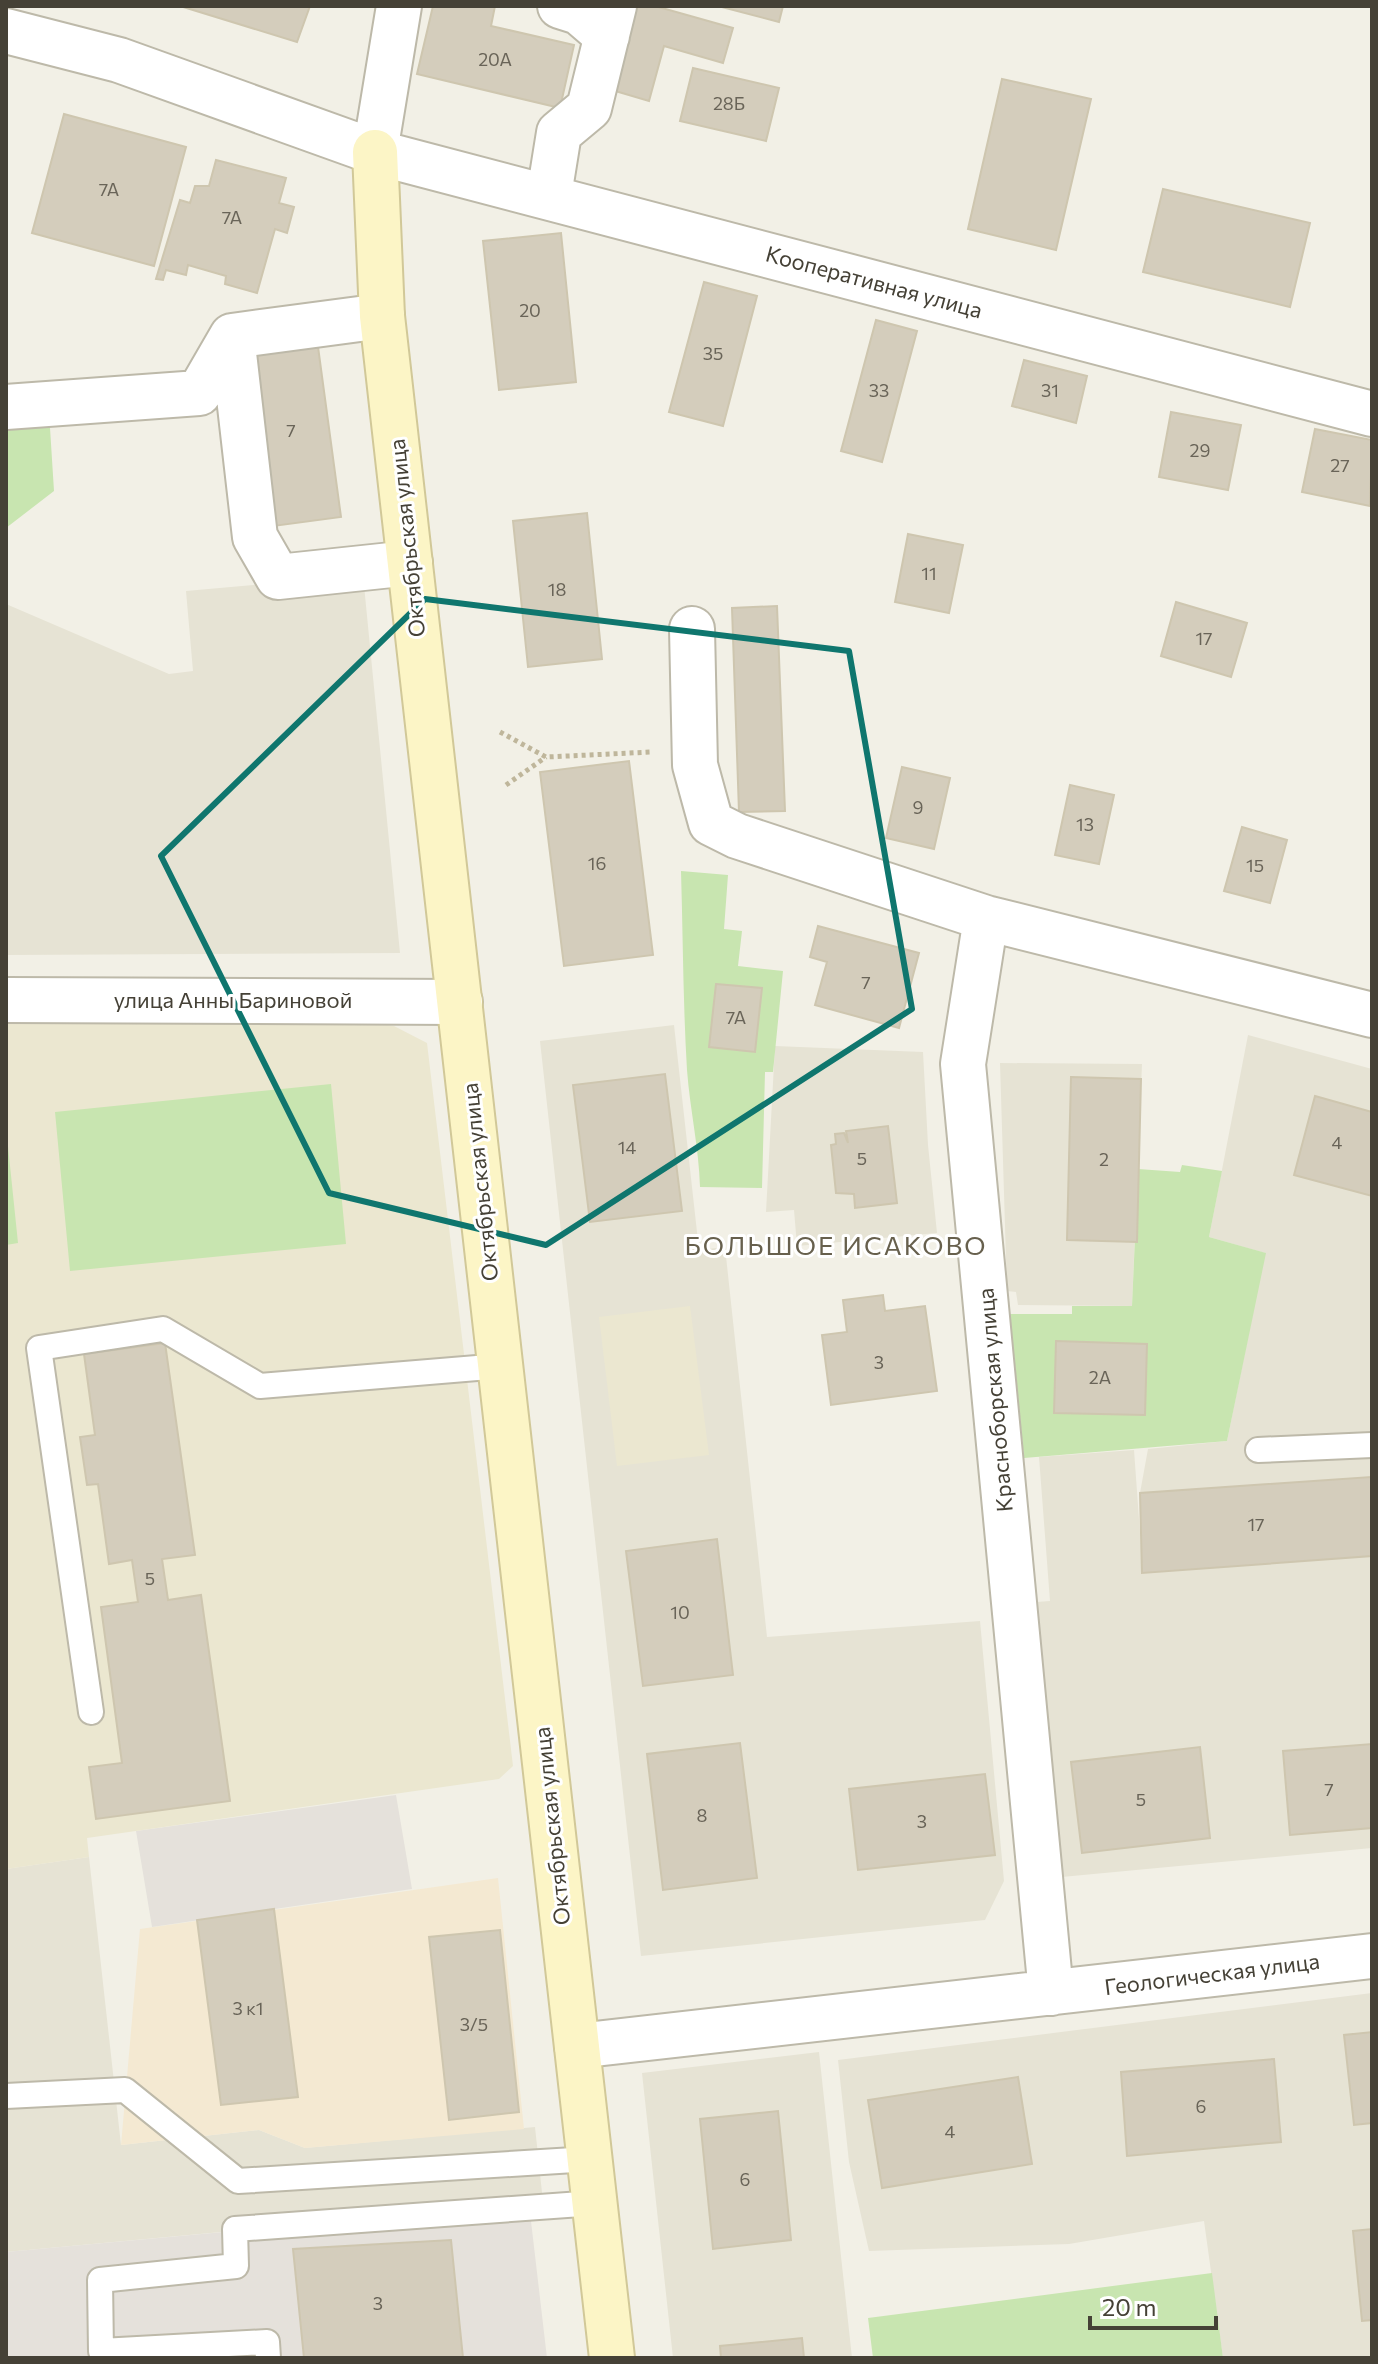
<svg xmlns="http://www.w3.org/2000/svg" width="1378" height="2364" viewBox="0 0 1378 2364" font-family="Commissioner,sans-serif">
  <rect width="100%" height="100%" fill="#f2f0e6"/>
  <path fill="#e6e3d4" d="M363,575L400,953L6,955V604L169,674L193,671L186,591Z
    M674,1025L699,1250L725,1247L767,1637L980,1621L1004,1881L985,1920L641,1956L540,1041Z
    M1248,1035L1372,1069V1848L1051,1878L1024,1603L1050,1601L1039,1457L1134,1450L1141,1547L1140,1493L1148,1449L1227,1441L1265,1253L1209,1237Z
    M775,1046L923,1052L928,1145L937,1233L797,1246L794,1210L766,1212Z
    M1000,1063L1142,1064L1132,1306L1018,1305L1016,1292L1007,1291Z
    M89,1857L121,2145L259,2130L305,2148L535,2127L543,2202L6,2252V1869Z
    M1372,1993V2358H1223L1204,2221L1069,2244L869,2251L849,2162L838,2060Z
    M819,2052L852,2358H673L642,2073Z"/>
  <path fill="#f4e9d2" d="M498,1878L524,2129L305,2148L259,2130L121,2145L140,1929Z"/>
  <path fill="#e5e1db" d="M396,1795L412,1889L152,1927L136,1831Z
    M529,2204L547,2358H6V2252Z"/>
  <path fill="#ebe7d0" d="M356,1020L394,1026L427,1043L513,1766L499,1779L87,1838L89,1857L6,1869V1023Z
    M690,1306L709,1455L617,1466L599,1317Z"/>
  <path fill="#c8e5b0" d="M49,412L54,491L6,528V415Z
    M681,871L728,875L724,929L742,931L738,966L783,971L773,1072H765L762,1188L700,1187C699,1148 690,1110 687,1070C683,1004 683,937 681,871Z
    M331,1084L346,1244L70,1271L55,1112Z
    M6,1127L18,1243L6,1245Z
    M1182,1165L1222,1171L1209,1237L1266,1253L1227,1441L1024,1458L1010,1314H1072V1306H1132L1138,1169L1180,1172Z
    M1212,2273L1223,2358H873L868,2318Z"/>
  <path fill="#d4cdbc" stroke="#cec6af" stroke-width="2" d="M180,6H310L297,42Z
    M433,6H495L491,26L574,45L560,108L417,74Z
    M635,6H655L733,28L723,63L664,46L649,101L612,90Z
    M718,6H783L779,22Z
    M693,68L779,88L766,141L680,121Z
    M1002,79L1091,99L1056,250L968,229Z
    M64,114L186,147L154,266L32,233Z
    M216,160L286,178L279,203L294,207L287,233L275,229L257,293L225,284L226,276L188,265L186,275L166,270L163,280L156,279L180,200L190,203L195,186H209Z
    M1163,189L1310,223L1290,307L1143,272Z
    M561,233L576,382L499,390L483,241Z
    M704,282L757,296L723,426L669,412Z
    M876,320L917,331L882,462L841,451Z
    M316,332L341,517L266,527L241,345Z
    M1024,360L1087,376L1076,423L1012,406Z
    M1171,412L1241,425L1228,490L1159,477Z
    M1315,429L1372,440L1370,506L1302,492Z
    M587,513L602,659L528,667L513,521Z
    M908,534L963,545L949,613L895,602Z
    M1176,602L1247,623L1231,677L1161,656Z
    M777,606L785,811L739,812L732,608Z
    M629,761L653,955L564,966L540,772Z
    M902,767L950,778L934,849L886,838Z
    M1070,785L1114,795L1099,864L1055,855Z
    M1242,827L1287,840L1270,903L1224,891Z
    M818,926L919,953L899,1028L815,1005L827,962L810,957Z
    M716,984L762,988L755,1052L709,1047Z
    M665,1074L682,1211L590,1222L573,1085Z
    M1071,1077L1141,1079L1137,1242L1067,1240Z
    M1315,1096L1372,1112V1196L1294,1175Z
    M888,1126L897,1203L855,1208L854,1194L836,1193L831,1145L836,1144L835,1134L844,1133L848,1143L846,1131Z
    M883,1295L885,1311L925,1306L937,1391L831,1405L822,1335L847,1332L843,1300Z
    M1056,1341L1147,1344L1145,1415L1054,1413Z
    M165,1343L195,1555L162,1559L168,1600L201,1595L230,1801L96,1819L89,1767L122,1763L101,1607L138,1602L132,1560L109,1564L98,1484L87,1485L80,1437L95,1435L84,1354Z
    M1371,1477L1372,1556L1142,1573L1140,1493Z
    M1371,1477L1372,1556L1142,1573L1140,1493Z
    M717,1539L733,1675L643,1686L626,1551Z
    M740,1743L757,1878L663,1890L647,1754Z
    M1372,1744V1828L1290,1835L1283,1751Z
    M1200,1747L1210,1838L1082,1853L1071,1762Z
    M985,1774L995,1855L858,1870L849,1789Z
    M274,1909L298,2097L221,2105L197,1920Z
    M500,1930L519,2112L449,2120L429,1937Z
    M1372,2032V2123L1354,2125L1344,2035Z
    M1274,2059L1281,2142L1127,2156L1121,2072Z
    M1018,2077L1032,2164L882,2188L868,2100Z
    M778,2111L791,2240L713,2249L700,2119Z
    M1372,2229V2320L1362,2321L1353,2231Z
    M451,2240L463,2358H304L293,2249Z
    M802,2338L804,2358H721L720,2346Z"/>
  <g fill="none" stroke-linecap="round" stroke-linejoin="round">
    <defs>
      <path id="lane" d="M1258,1450L1372,1445
        M91,1712L39,1348L163,1329L260,1386L501,1366
        M6,2096L125,2090L238,2181L590,2159
        M268,2358L267,2342L101,2351L100,2280L236,2266L235,2229L595,2203"/>
      <path id="street" d="M560,6L579,12L607,36
        M6,31L119,60L375,152L1372,414
        M375,152L399,6
        M549,195L559,133L589,108L614,6
        M382,316L232,336L255,537L278,577L410,563
        M6,407L199,393L232,336
        M692,629L695,765L711,823L737,836L986,918L1372,1015
        M986,918L963,1064L1051,1993
        M6,1000L460,1002
        M577,2046L1372,1956"/>
      <path id="secondary" d="M375,152L382,316L612,2358"/>
    </defs>
    <use href="#lane" stroke="#bdb9a9" stroke-width="28"/>
    <use href="#street" stroke="#bdb9a9" stroke-width="48"/>
    <use href="#secondary" stroke="#d1c898" stroke-width="48"/>
    <path stroke="#bfb69b" stroke-width="5" stroke-dasharray="4 4" stroke-linecap="butt" d="M500,732L546,757L652,752
      M506,785L546,757"/>
    <use href="#lane" stroke="#fff" stroke-width="24"/>
    <use href="#street" stroke="#fff" stroke-width="44"/>
    <use href="#secondary" stroke="#fcf5c6" stroke-width="44"/>
  </g>
  <path fill="none" stroke="#0f766e" stroke-width="6" stroke-linejoin="round" d="M425,599L849,651L912,1009L546,1245L329,1193L161,856Z"/>
  <g text-anchor="middle" stroke-width="6" stroke-linejoin="round" paint-order="stroke">
    <g font-size="18" fill="#696458">
      <text x="495" y="66">20А</text>
      <text x="729" y="110">28Б</text>
      <text x="109" y="196">7А</text>
      <text x="232" y="224">7А</text>
      <text x="530" y="317">20</text>
      <text x="713" y="360">35</text>
      <text x="879" y="397">33</text>
      <text x="1050" y="397">31</text>
      <text x="291" y="437">7</text>
      <text x="1200" y="457">29</text>
      <text x="1340" y="472">27</text>
      <text x="929" y="580">11</text>
      <text x="557" y="596">18</text>
      <text x="1204" y="645">17</text>
      <text x="918" y="814">9</text>
      <text x="1085" y="831">13</text>
      <text x="597" y="870">16</text>
      <text x="1255" y="872">15</text>
      <text x="866" y="989">7</text>
      <text x="736" y="1024">7А</text>
      <text x="1337" y="1149">4</text>
      <text x="627" y="1154">14</text>
      <text x="862" y="1165">5</text>
      <text x="1104" y="1166">2</text>
      <text x="879" y="1369">3</text>
      <text x="1100" y="1384">2А</text>
      <text x="1256" y="1531">17</text>
      <text x="150" y="1585">5</text>
      <text x="680" y="1619">10</text>
      <text x="1329" y="1796">7</text>
      <text x="1141" y="1806">5</text>
      <text x="702" y="1822">8</text>
      <text x="922" y="1828">3</text>
      <text x="248" y="2015">3 к1</text>
      <text x="474" y="2031">3/5</text>
      <text x="1201" y="2113">6</text>
      <text x="950" y="2138">4</text>
      <text x="745" y="2186">6</text>
      <text x="378" y="2310">3</text>
    </g>
    <g font-size="22" fill="#454136" stroke="#fff">
      <text transform="translate(874 282) rotate(15)" y="8">Кооперативная улица</text>
      <text transform="translate(407 538) rotate(-96)" y="8">Октябрьская улица</text>
      <text x="233" y="1008">улица Анны Бариновой</text>
      <text transform="translate(480 1182) rotate(-96)" y="8">Октябрьская улица</text>
      <text transform="translate(995 1400) rotate(-95)" y="8">Красноборская улица</text>
      <text transform="translate(552 1826) rotate(-96)" y="8">Октябрьская улица</text>
      <text transform="translate(1212 1974) rotate(-7)" y="8">Геологическая улица</text>
    </g>
    <g font-size="26" letter-spacing="2" fill="#67604d" stroke="#fff">
      <text x="836" y="1255">БОЛЬШОЕ ИСАКОВО</text>
    </g>
  </g>
  <rect width="1378" height="2364" fill="none" stroke="#454136" stroke-width="16"/>
  <path d="M1090 2316v12h126v-12" fill="none" stroke="#454136" stroke-width="4"/>
  <text x="1102" y="2316" font-size="24" fill="#454136" stroke="#ffffff" stroke-width="6" paint-order="stroke">20 m</text>
</svg>
